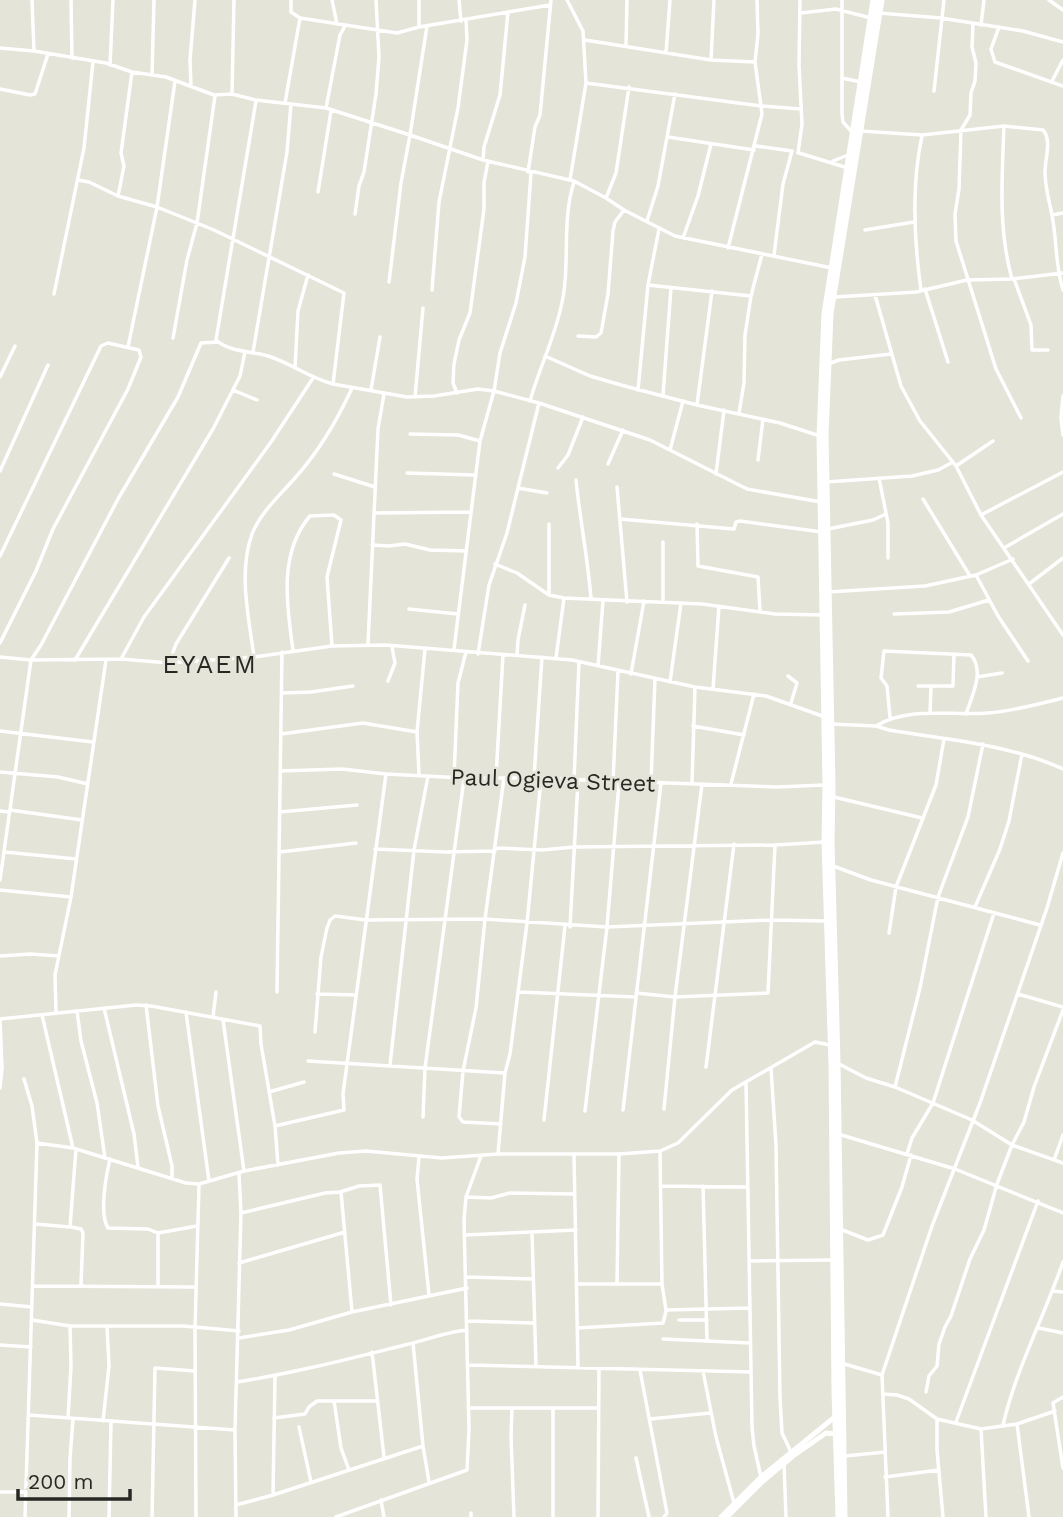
<svg xmlns="http://www.w3.org/2000/svg" width="1063" height="1517" viewBox="0 0 1063 1517" font-family="'Work Sans',sans-serif">
  <rect width="100%" height="100%" fill="#e4e4d8"/>
  <g fill="none" stroke-linecap="round" stroke-linejoin="round">
    <path stroke="#fff" stroke-width="3.5" d="M32,0L34,51
      M71,0L72,58
      M291,0V12L300,18L397,33L419,27L550,5
      M332,0L337,24
      M419,0V26
      M459,0L461,21
      M567,0L583,31L586,83L570,180
      M842,0V114L843,122L851,131
      M1049,0L1063,10
      M801,13L836,9L871,18
      M879,13L941,18L1023,31L1063,42
      M973,24L972,47L976,63L975,81L971,93L970,115L961,130L959,189L955,214L956,241L996,369L1021,418
      M981,25L984,0
      M427,26L410,135L483,160L574,181L606,198L624,210L675,236L832,268
      M999,27L991,49L995,62L1063,86
      M585,40L711,60L755,62
      M626,45L627,0
      M0,48L34,51L106,63L132,72L166,77L214,95L232,94L256,100L326,108L410,135L401,183L389,282
      M666,53L670,0
      M711,60L714,0
      M110,65L113,0
      M152,75L154,0
      M842,78L861,82
      M1052,81L1063,60
      M586,83L761,106L801,109
      M191,86L190,60L195,0
      M0,89L30,95L35,94L48,54
      M934,91L944,0
      M232,94L234,0
      M256,101L216,340C229,352 251,351 268,356C291,363 309,378 333,384
      M285,103L300,18
      M326,108L340,35L345,26
      M1004,126C1002,178 998,229 1012,279
      M861,131L922,135L1004,126L1043,130C1052,140 1045,159 1045,172C1045,187 1049,200 1052,215C1057,240 1055,265 1063,290
      M668,137L754,150
      M756,146L792,151
      M798,153L802,124L799,65L800,0
      M799,153L848,168
      M483,160L484,147L500,95L508,12
      M833,161L848,155
      M528,172L535,127L540,115L551,0
      M78,180L89,182L118,196L157,207L214,230L344,293L333,384L407,397L434,396L478,389L494,391L539,403L650,440L747,489L821,502
      M318,192L331,111
      M118,196L124,166L121,153L132,72
      M606,198L616,173L629,87
      M355,214L359,186L364,172L376,94L379,57L376,0
      M1052,215L1063,213
      M647,221L658,186L675,94
      M865,230L914,222
      M683,238L698,196L711,144
      M728,248L762,114L755,62L758,34L757,0
      M774,255L783,184L792,151
      M1014,279L1031,325L1032,350H1048
      M648,285L751,296
      M925,289L948,362
      M432,290L439,202L458,108L467,40L466,20
      M921,290C914,240 911,186 922,136
      M54,294L84,148L93,62
      M875,295L901,386L920,421L956,466L981,515L1063,635
      M835,297L916,292L967,280L1012,279L1063,273
      M578,336L596,337L601,333L608,294L613,231L615,222L624,210
      M173,338L187,260L197,223L215,96
      M128,347L157,207L175,81
      M253,352L287,152L291,104
      M545,356L590,376L621,385L697,405L780,423L820,436
      M828,364L839,360L891,354
      M295,368L298,311L308,275
      M0,377L15,346
      M233,390L257,400
      M371,390L380,337
      M638,390L648,285L659,229
      M457,393L453,383L454,364L459,340L470,313L484,209V183L488,161
      M663,395L671,288
      M415,397L423,308
      M530,401C539,369 554,339 561,307C571,266 561,222 574,182
      M697,405L712,291
      M739,413L744,383L745,335L751,296L762,254
      M410,434L458,435L480,441
      M1063,435L1061,418L1063,396
      M670,450L683,401
      M758,460L763,419
      M608,464L623,430
      M956,466L993,441
      M558,468L568,455L583,417
      M0,471L48,365
      M407,473L474,475
      M334,474L375,487
      M716,474L724,410
      M879,478L888,523V558
      M576,480C580,520 588,559 591,599
      M826,482L912,476L938,470L953,462
      M617,487L627,602
      M518,488L539,403
      M923,499L970,576
      M375,513L470,512
      M981,515L1063,472
      M620,519L734,529L736,522L740,521L822,532
      M549,524V595
      M697,524L698,566L758,577L760,611
      M828,529L873,520L886,514
      M663,542V602
      M372,545L389,546L405,544L430,550L466,551
      M1004,548L1063,514
      M0,556L101,346L108,343L139,350L141,357L128,389L53,529L36,571L0,643
      M495,564L517,573L549,595L564,598L702,604L775,614L822,615
      M976,575L998,616L1028,661
      M1029,584L1063,558
      M828,592L925,586L976,575L1013,559
      M409,609L458,614
      M894,614L949,612L989,600
      M368,644L378,429L384,394
      M454,649L480,441L494,391L500,353L516,303L525,257L531,173
      M293,650C287,607 278,553 310,516L334,515L341,520L327,577L332,646
      M478,654L489,585L507,533L518,488L547,493
      M517,655L518,640L525,605
      M0,657L31,660L121,659L169,663L254,657L332,646L386,645L572,660L695,687L766,696L825,717
      M254,657C249,618 238,573 252,534C260,513 280,495 295,478C319,451 337,421 352,388
      M556,658L564,598
      M121,659L144,617L271,442L313,378
      M75,660L213,429L240,376L245,352
      M169,663L176,644L229,558
      M598,666L603,601
      M631,674L644,601
      M788,676L797,683L791,703
      M977,677L1002,673
      M388,681L395,663L392,647
      M670,682L681,603
      M918,686H953L954,654
      M713,689L719,606
      M282,693L311,692L353,686
      M930,713L931,687
      M890,717L887,686L881,678L884,651L971,655C985,671 972,696 966,714
      M831,724L876,726L889,730C948,740 1008,744 1063,769
      M693,726L744,735
      M876,726C908,706 951,716 988,713C1013,711 1039,704 1063,698
      M0,731L93,742
      M281,734L363,723L417,732
      M280,771L342,769L386,774L464,778H534L778,787L824,785
      M0,772L58,777L88,784
      M419,775L417,732L425,649
      M454,777L458,683L466,652
      M496,777L503,655
      M534,777L542,657
      M574,780L579,662
      M613,782L618,671
      M651,782L655,679
      M692,783L695,687
      M731,784L754,694
      M834,797L922,818
      M10,810L82,820
      M0,811L9,812
      M280,812L357,805
      M496,848L542,850L574,847L775,845L825,842
      M375,849L445,852L495,851
      M5,852L76,859
      M280,852L356,843
      M833,866L871,880L1040,925
      M0,880L31,660L41,645L118,499L178,397L201,343L218,342
      M0,890L71,897
      M975,907L1000,849L1009,821L1022,754
      M570,927L578,781
      M889,933L896,887L936,785L944,739
      M0,956L31,954L59,956
      M277,992L282,652
      M519,992L635,997
      M636,993L675,997L768,993L775,845
      M317,994L356,995
      M1018,994L1063,1007
      M146,1005L158,1106L172,1166V1178
      M104,1008L134,1134L138,1167
      M77,1011L81,1041L97,1103L105,1158
      M186,1012L209,1181
      M56,1013L55,975L71,897L106,660
      M42,1015L73,1148
      M213,1017L216,992
      M0,1019L136,1005L151,1006L260,1026L261,1044L275,1126L278,1165
      M223,1020L244,1171
      M315,1032L321,957L327,928L330,920L335,916L366,920L485,919L607,927L772,920L826,921
      M308,1061L505,1073
      M839,1064L866,1078L895,1087L972,1120L1012,1145L1063,1163
      M390,1065L414,850L428,776
      M706,1067L734,844
      M771,1068L776,1145L780,1398L782,1433L791,1452
      M24,1079L32,1106L37,1143L25,1517
      M746,1082L752,1427L754,1446L761,1477
      M895,1087L920,988L938,897L968,817L983,744
      M0,1088L2,1068L0,1020
      M269,1092L304,1082
      M664,1109L675,997L702,784
      M623,1110L661,783
      M585,1111L607,927L619,783
      M423,1117L425,1068L464,779
      M544,1120L565,926
      M501,1124L463,1122L459,1117L463,1071L476,1008L485,919L504,778
      M275,1126L344,1110L343,1094L386,774
      M838,1134L955,1169L1063,1213
      M37,1143L73,1148L186,1183L199,1184
      M660,1151L662,1284
      M498,1154L505,1073L510,1054L527,923L541,779
      M907,1154L912,1138L933,1103L994,913
      M574,1155L578,1367
      M419,1157L417,1179L429,1295
      M110,1159C106,1176 99,1214 108,1228L148,1229L158,1233L197,1226
      M1054,1160L1063,1135
      M660,1186L747,1187
      M703,1186L707,1341
      M340,1192L359,1186L380,1185L391,1305
      M466,1197L491,1198L510,1193L575,1194
      M241,1213L325,1193L341,1192L352,1312
      M35,1224L70,1227L76,1149
      M71,1227L81,1229L83,1233L81,1285
      M840,1229L868,1240L883,1235L902,1187L911,1155
      M532,1232L536,1366
      M158,1233V1287
      M464,1235L576,1230
      M749,1261L834,1260
      M239,1263L345,1232
      M466,1277L533,1279
      M617,1283L619,1154
      M576,1284H662L666,1310L749,1308
      M33,1286L195,1287
      M1053,1291L1063,1292
      M0,1304L32,1307
      M32,1320L70,1326H183L239,1331
      M679,1320H707
      M467,1321L534,1323
      M577,1328L663,1323L666,1311
      M1039,1328L1063,1333
      M239,1338L289,1330L352,1312L467,1288
      M663,1339L750,1343
      M413,1343L423,1446L429,1482
      M0,1345L31,1347
      M372,1352L384,1457
      M841,1363L882,1375
      M468,1365L751,1372
      M640,1370L667,1513L664,1517
      M703,1371L716,1437L734,1503
      M237,1382C295,1373 352,1358 409,1344C429,1339 446,1332 467,1330
      M926,1392L929,1376L937,1366L939,1344L945,1327L951,1316L970,1259L984,1230L997,1184L1012,1145L1024,1122L1034,1087L1063,1010
      M883,1394L897,1395L909,1399L937,1419L981,1429L1017,1424L1055,1411
      M1063,1397L1053,1403L1063,1468
      M334,1401L341,1448L349,1470
      M468,1408H598
      M512,1408L511,1435L514,1517
      M29,1415L235,1430
      M68,1418L71,1366L70,1326
      M274,1418L305,1414L309,1407L317,1401H377
      M650,1419L710,1413
      M937,1419V1450L943,1517
      M103,1421L109,1366L107,1326
      M956,1422L1038,1201
      M1017,1424L1029,1517
      M1003,1425C1016,1369 1044,1317 1063,1262
      M299,1427L311,1482
      M981,1429L986,1517
      M845,1456L885,1452
      M636,1458L649,1517
      M784,1463L786,1517
      M885,1477L939,1470
      M0,1492H26
      M273,1495L275,1376
      M381,1500L384,1517
      M236,1505L273,1495L423,1446
      M471,1513V1517
      M69,1517L70,1458L73,1419
      M109,1517L111,1422
      M152,1517L155,1368L195,1371
      M196,1517L195,1329L199,1184L244,1171L339,1153L366,1151L442,1158L498,1154H619L660,1151L678,1143L732,1090L815,1042L830,1045
      M236,1517L235,1430L241,1213L239,1174
      M336,1517L467,1470L469,1429L464,1220L466,1197L481,1156
      M553,1517V1408
      M598,1517L599,1369
      M888,1517L882,1375L932,1226L980,1103L1047,908L1063,853"/>
    <path stroke="#fff" stroke-width="5" d="M721,1517L761,1477L836,1416
      M727,1517L763,1481L793,1456L826,1433L836,1434"/>
    <path stroke="#fff" stroke-width="7" d="M839,1517L835,1392L832,1064L825,842L826,785L820,436L825,314L874,0
      M844,1517L837,1063L831,841L832,785L825,435L830,314L881,0"/>
  </g>
  <g text-anchor="middle" stroke-width="5" stroke-linejoin="round" paint-order="stroke">
    <g font-size="23" fill="#272823" stroke="#e4e4d8">
      <text transform="translate(553 780) rotate(2)" y="8">Paul Ogieva Street</text>
    </g>
    <g font-size="26" letter-spacing="2" fill="#272823" stroke="#e4e4d8">
      <text x="210" y="673">EYAEM</text>
    </g>
  </g>
  <path d="M18 1489v10h112v-10" fill="none" stroke="#272823" stroke-width="3.5"/>
  <text x="28" y="1489" font-size="21" fill="#272823" stroke="#e4e4d8" stroke-width="5" paint-order="stroke">200 m</text>
</svg>
